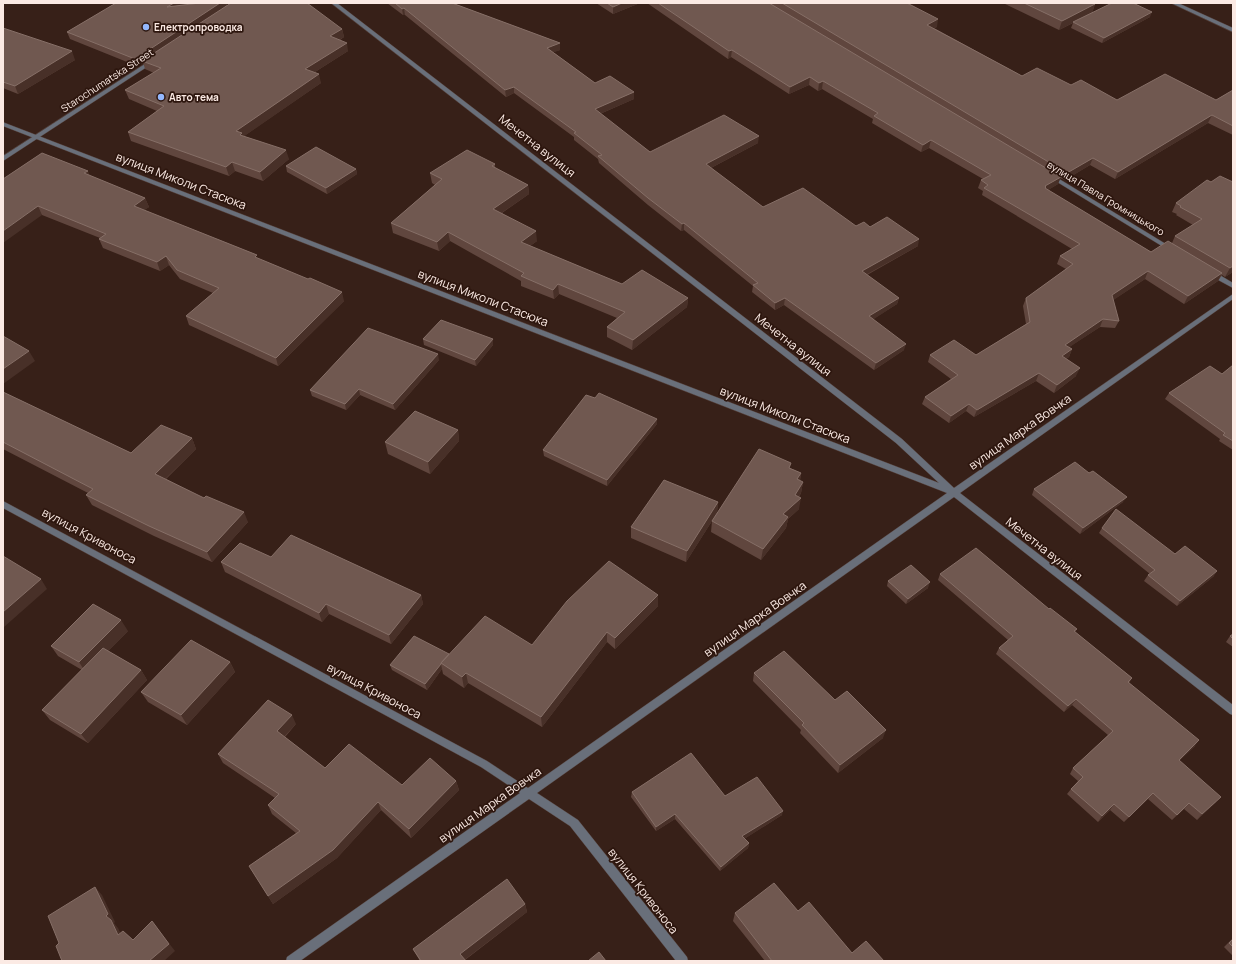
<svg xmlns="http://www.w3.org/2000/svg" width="1236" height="964" viewBox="0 0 1236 964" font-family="Manrope,sans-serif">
  <rect width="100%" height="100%" fill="#372018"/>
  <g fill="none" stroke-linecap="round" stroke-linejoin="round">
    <defs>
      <path id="minor" d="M331,3H337L902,439L954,488L1233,294V299L960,493L1233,705V715L1230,714L954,497L537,793L578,820L687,957L688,961H676L570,826L529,799L300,961H286L287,957L520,793L481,767L3,508V501L487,761L528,788L947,493L3,126V122L5,123L939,483L896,443Z
        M1171,3H1178L1233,28V32Z
        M1051,174L1174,249L1175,250L1172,252L1170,251L1049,177V175Z
        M1209,271H1213L1233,283V288L1209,275Z"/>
      <path id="tertiary" d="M151,60L156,61L3,161V156Z"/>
    </defs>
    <use href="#minor" stroke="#523c35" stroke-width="1"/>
    <use href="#tertiary" stroke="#523c35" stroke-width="1"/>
    <use href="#minor" fill="#696f7a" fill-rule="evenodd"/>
    <use href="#tertiary" fill="#696f7a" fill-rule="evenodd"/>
  </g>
  <path fill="#60463e" d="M115,3H188L184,5L201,3H226L227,6L342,29L344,37L340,40L348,51L315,72L321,83L244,136L289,159L263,181L235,171L229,176L131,141L128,132L157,111L129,99L125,90L154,73L145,69L143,62L137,66L70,39L67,32L116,3Z
    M387,3H452L560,43V50L553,52L595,83L634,92V99L600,114L650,152L758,143L711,168L763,207L856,226L870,227L918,246L867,275L899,298L897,304L873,319L904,350L874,370L784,305L775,310L752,292L753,286L684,230L681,231L648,205L599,163L598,159L574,140V137L514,93L506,97L405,15H403Z
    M596,3H640L613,14Z
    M647,3H907L937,27L934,28L1022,76L1071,85L1117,100H1216L1233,90V135L1208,123L1115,179L1090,165L1065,180L1060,178L1058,184L1048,190L1151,252L1172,243L1175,236L1193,225L1176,215L1177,214L1172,212L1176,203L1211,182H1233V272L1225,277L1222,275L1218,281L1184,304L1145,279L1113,300L1119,321L1115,328L1100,327L1069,347L1072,349L1069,357L1066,359L1076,376L1054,393L1036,381L974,417L966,411L949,423L922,404L925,397L951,379L928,362L930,355H976L1026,324L1023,306L1026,298L1066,269L1057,264L1060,256L1072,249L982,195L983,191L978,188L981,180L983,179L929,148L921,152L872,123L873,119L822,89L818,91L809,85L789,94L731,57L728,59Z
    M1003,3H1092L1095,4L1092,13L1150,17L1102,43L1071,28L1073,23L1059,30Z
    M3,28L75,60L18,94L3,88Z
    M495,164V168L528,185L529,194L502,213L537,241L530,246L622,284L688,298L687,307L632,350L607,337V327L617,318L559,294L554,299L521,286V281L450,241L439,251L393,233L391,223L435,185L432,183L430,173Z
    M286,166L356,169L357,174L327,194L287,172Z
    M90,176L145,198L149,207L144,210L258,259L344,301L278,366L189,325L186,316L213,293L180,279L169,265L160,271L103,248L99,239L100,238L42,215L3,179Z
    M423,339H493V345L476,366L424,345Z
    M439,360L395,410L360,395L346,410L312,396L310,390Z
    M1233,365V450L1219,441L1220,439L1165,399L1169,393L1222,374Z
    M3,392L131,453L192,438L196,449L166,479L248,522L212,562L154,536L92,505L86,495L88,493L3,449Z
    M657,424L607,486L544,456L543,450Z
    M458,430L459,441L430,474L388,454L385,442Z
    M790,468L801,473L800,481L803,482L801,493L799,497V509L788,519L786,528L761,560L711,532L712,521L686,562L631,538V527L718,502L717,513Z
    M1034,489L1123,502L1080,534L1032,495Z
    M1102,528L1175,554L1214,576L1177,606L1144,581L1148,575L1150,574L1099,533Z
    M271,557L421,595L423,604L391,644L329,614L322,622L225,572L221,562Z
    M940,574L1049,609L1077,629L1075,632L1132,678L1129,683L1195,746L1179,761L1216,802L1197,820L1184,809L1172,820L1148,799L1124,822L1110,810L1098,822L1067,794L1071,789L1078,781L1070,774L1073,768L1108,735L1072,705L1064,712L996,654L999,648L1008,640L938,580Z
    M888,581L928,588L906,604L887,586Z
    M658,595V606L615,649L607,642L542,727L468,683L464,688L443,674L442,669L427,690L392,670L390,665L449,654L532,645Z
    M128,631L108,651L141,670L147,680L88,743L50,720L42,710L82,670L58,656L51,646Z
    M1233,634V647L1226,642L1230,636Z
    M230,662L235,672L187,725L148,702L141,692Z
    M754,673L835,700L883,738L838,773L800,733L801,730L753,681Z
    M296,724L285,737L325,768L402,785L456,781L459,790L411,838L381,810L337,858L273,904L249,866L296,833L272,814L268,805L275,798L223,763L218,754Z
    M632,792L725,796L782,815L744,839L749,843L748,848L720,871L675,819L656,831L631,797Z
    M525,904L527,912L465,960L466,961H420L417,956L413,949Z
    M798,911L852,953L884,961H765L733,921L735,913Z
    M1233,938V956L1224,947Z"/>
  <path fill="#483028" d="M174,3H188L169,14L167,7Z
    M220,3H226L227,7L142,61L143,62L137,66L135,59Z
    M622,3H640L613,14V7Z
    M1095,4L1092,13L1059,30L1062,21Z
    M404,8L405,15H403L402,9Z
    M1152,12L1150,17L1102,43L1104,38Z
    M938,19L937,27L925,32L927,25Z
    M342,29L344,37L332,44L330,36Z
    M347,43L348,51L307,77L305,69Z
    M560,43V50L547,55V48Z
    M732,50L731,57L728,59L729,51Z
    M72,51L75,60L18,94L15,86Z
    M319,74L321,83L243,137L245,141L236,131Z
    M810,77L809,85L789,94L790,87Z
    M823,81L822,89L818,91L819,83Z
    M514,87V93L506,97L505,90Z
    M634,92V99L595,116V109Z
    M1212,115L1208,123L1115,179L1118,172Z
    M759,136L758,143L705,171L706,164Z
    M931,140L929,148L921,152L923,145Z
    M286,150L289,159L263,181L260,172Z
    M1093,158L1090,165L1065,180L1067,173Z
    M232,162L235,171L229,176L226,167Z
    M356,169L357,174L327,194L326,188Z
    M88,171L91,179L84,173Z
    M1061,177L1058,184L1045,192V186Z
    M528,185L529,194L494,218L493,209Z
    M145,198L149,207L138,215L134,206Z
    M38,206L42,215L3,243V231Z
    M684,223V230L681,231L682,224Z
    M536,231L537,241L522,252L521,242Z
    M448,232L450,241L439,251L437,242Z
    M919,239L918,246L860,278L862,271Z
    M166,256L169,265L160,271L157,262Z
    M1233,266V272L1225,277L1230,268Z
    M1148,271L1145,279L1109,303L1112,295Z
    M1222,273L1218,281L1184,304L1188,296Z
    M558,284L559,294L554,299L553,290Z
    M342,292L344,301L278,366L276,358Z
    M688,298L687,307L632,350L633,340Z
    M785,298L784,305L775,310V303Z
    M899,298L897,304L868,323L869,316Z
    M1103,319L1100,327L1062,352L1065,345Z
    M493,339V345L476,366L475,360Z
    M906,344L904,350L874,370L876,363Z
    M1072,349L1069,357L1058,364L1062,356Z
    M29,351L35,361L3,384V369Z
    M438,354L439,360L395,410L393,404Z
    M1080,368L1076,376L1054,393L1057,385Z
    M1039,373L1036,381L974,417L977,410Z
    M359,389L360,395L346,410L345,404Z
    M969,404L966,411L949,423L951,416Z
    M657,419V424L607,486V480Z
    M458,430L459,441L430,474L428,462Z
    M192,438L196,449L160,484L155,474Z
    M801,473L799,484L797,479Z
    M803,482L801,493L794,504L801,498L799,509L788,519L786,528L761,560L763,549Z
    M1127,497L1123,502L1080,534L1083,528Z
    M718,502L717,513L686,562L687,551Z
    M244,512L248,522L212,562L207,552Z
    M1217,571L1214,576L1177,606L1180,601Z
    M41,579L47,589L4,627L3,626V612Z
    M930,582L928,588L906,604L908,599Z
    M421,595L423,604L391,644L389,635Z
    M658,595V606L615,649V638Z
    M326,604L329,614L322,622L319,613Z
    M121,620L128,631L86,673L79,662Z
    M607,632V642L542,727L541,717Z
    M230,662L235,672L187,725L181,715Z
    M441,664L442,669L427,690L425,684Z
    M141,670L147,680L88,743L81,734Z
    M466,673L468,683L464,688L462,677Z
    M1076,699L1072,705L1064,712L1068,706Z
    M292,715L296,724L281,740L277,731Z
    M886,730L883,738L838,773L840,765Z
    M1199,740L1195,746L1174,766L1179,760Z
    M456,781L459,790L411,838L409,829Z
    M1153,793L1148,799L1124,822Z
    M1221,797L1216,802L1197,820L1202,814Z
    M378,802L381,810L337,858L273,904L268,896Z
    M1189,803L1184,809L1172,820Z
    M1114,804L1110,810L1098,822L1102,816Z
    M783,811L782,815L741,841L742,836Z
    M675,814V819L656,831V827Z
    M749,843L748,848L720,871L721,867Z
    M95,887L102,895L115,922L114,923L118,928L125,942L118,935L106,916Z
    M525,904L527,912L463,961L460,954Z
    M152,921L158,929L175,951L164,961H149Z"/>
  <path fill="#705850" stroke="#866f67" d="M116,3H174L167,7L200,3H220L135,59L67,32Z
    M231,3H307L342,29L330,36L347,43L305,69L319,74L236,131L242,133L240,135L286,150L260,172L232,162L226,167L128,132L164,106L125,90L161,68L142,61Z
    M395,3H452L560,43L547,48L595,83L610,76L634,92L595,109L650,152L724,115L759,136L706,164L763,207L803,188L856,226L864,222L870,227L887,217L919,239L862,271L899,298L869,316L906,344L876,363L785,298L775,303L753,285L758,283L684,223L682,224L648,198L598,156L602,155L574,133L576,132L514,87L505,90L404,8L402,9Z
    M607,3H622L613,7Z
    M658,3H769L1061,177L1045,186L1046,187L1045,188L1151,252L1168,241L1222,273L1188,296L1148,271L1112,295L1119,321L1103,319L1065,345L1072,349L1062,356L1080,368L1057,385L1039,373L977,410L969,404L951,416L925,397L958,375L930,355L954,340L976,355L1030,322L1026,298L1073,264L1060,256L1080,244L984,188L988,185L981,180L991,175L931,140L923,145L874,116L878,113L823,81L819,83L810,77L790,87L732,50L729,51Z
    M782,3H907L938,19L927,25L1022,76L1037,68L1071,85L1081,80L1117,100L1165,74L1216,100L1233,90V126L1212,115L1118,172L1093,158L1067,173Z
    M1024,3H1092L1095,4L1062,21Z
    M1112,3H1133L1152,12L1104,38L1073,22Z
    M3,28L72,51L15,86L3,82Z
    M316,147L356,169L326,188L286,166Z
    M467,150L495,164L492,166L528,185L493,209L536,231L521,242L622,284L642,270L688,298L633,340L607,327L625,312L558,284L553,290L521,276L524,273L448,232L437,242L391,223L442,179L430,173Z
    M42,153L88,171L84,173L145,198L134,206L257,255L255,257L308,279L310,278L342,292L276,358L186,316L219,288L177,270L166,256L157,262L99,239L106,234L38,206L3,231V179Z
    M1220,176L1233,182V266L1230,268L1175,236L1202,219L1180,207L1181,206L1176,203L1207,180L1211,182Z
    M441,320L493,339L475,360L423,339Z
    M368,328L438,354L393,404L359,389L345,404L310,390Z
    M3,336L29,351L3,369Z
    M1233,365V441L1223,435L1225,433L1169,393L1210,366L1222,374Z
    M3,392L131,453L161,425L192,438L155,474L204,498L206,496L244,512L207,552L149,526L86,495L93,489L3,442Z
    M599,393L657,419L607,480L543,450L586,395L595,398Z
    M415,411L458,430L428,462L385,442Z
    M759,449L791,463L789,468L801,473L797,479L803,482L795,495L801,498L783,514L788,517L763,549L712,521Z
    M1075,462L1089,473L1093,471L1127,497L1083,528L1034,489Z
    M664,480L718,502L687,551L631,527Z
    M1116,509L1175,554L1185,546L1217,571L1180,601L1148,575L1155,570L1102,528Z
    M291,535L421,595L389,635L326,604L319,613L221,562L240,543L271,557Z
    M976,548L1049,609L1050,608L1077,629L1074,631L1132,678L1128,682L1199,740L1179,760L1221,797L1202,814L1189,803L1177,815L1153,793L1129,817L1114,804L1102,816L1071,789L1083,777L1073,768L1113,731L1076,699L1068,706L999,648L1013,636L940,574Z
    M3,556L41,579L3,612Z
    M609,561L658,595L615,638L607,632L541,717L466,673L462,677L441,663L485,616L532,645L567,601Z
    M911,565L930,582L908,599L888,581Z
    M93,604L121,620L79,662L51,646Z
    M1233,634V639L1230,636Z
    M414,636L449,654L441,663V664L425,684L390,665Z
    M191,640L230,662L181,715L141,692Z
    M103,648L141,670L81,734L42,710Z
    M784,651L835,700L847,691L886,730L840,765L802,725L804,723L754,673Z
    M268,700L292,715L277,731L325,768L349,744L402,785L430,758L456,781L409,829L378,802L333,850L268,896L249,866L300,831L268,805L279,794L218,754Z
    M691,753L725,796L757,777L783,811L742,836L749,843L721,867L675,814L656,827L632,792Z
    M507,879L525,904L460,954L466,961H421L413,949Z
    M774,883L798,911L809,902L852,953L866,941L884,961H772L735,913Z
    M95,887L108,914L106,916L111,920L118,935L123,931L133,940L152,921L169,944L149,961H62L56,946L59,943L48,916Z
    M1233,939V947L1229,943Z
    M599,952L606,961H588Z"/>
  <g fill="#93b7fd" stroke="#2d160e" stroke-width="1.5">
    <circle cx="146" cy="27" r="4"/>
    <circle cx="161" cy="97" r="4"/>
  </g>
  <g text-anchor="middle" stroke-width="3.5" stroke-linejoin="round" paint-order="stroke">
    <g font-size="10" font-weight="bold" fill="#fbeae4" stroke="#2d160e" text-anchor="start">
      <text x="154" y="31">Електропроводка</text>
      <text x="169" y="101">Авто тема</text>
    </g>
    <g font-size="10" fill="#fbeae4" stroke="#2d160e">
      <text transform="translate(107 80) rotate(-33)" y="4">Starochumatska Street</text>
      <text transform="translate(1106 198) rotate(31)" y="4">вулиця Павла Громницького</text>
    </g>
    <g font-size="12" fill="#fbeae4" stroke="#2d160e">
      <text transform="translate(537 146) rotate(38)" y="4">Мечетна вулиця</text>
      <text transform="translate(181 181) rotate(21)" y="4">вулиця Миколи Стасюка</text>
      <text transform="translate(483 298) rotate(21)" y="4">вулиця Миколи Стасюка</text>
      <text transform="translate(793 345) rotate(38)" y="4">Мечетна вулиця</text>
      <text transform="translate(785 415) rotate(21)" y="4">вулиця Миколи Стасюка</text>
      <text transform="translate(1020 432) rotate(-35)" y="4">вулиця Марка Вовчка</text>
      <text transform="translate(89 536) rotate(28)" y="4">вулиця Кривоноса</text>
      <text transform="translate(1044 549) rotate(38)" y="4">Мечетна вулиця</text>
      <text transform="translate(755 619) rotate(-35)" y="4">вулиця Марка Вовчка</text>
      <text transform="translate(374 691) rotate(28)" y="4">вулиця Кривоноса</text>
      <text transform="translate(490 805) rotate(-35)" y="4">вулиця Марка Вовчка</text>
      <text transform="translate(643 891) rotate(52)" y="4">вулиця Кривоноса</text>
    </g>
  </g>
  <rect width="1236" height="964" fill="none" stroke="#fbeae4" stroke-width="8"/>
</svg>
